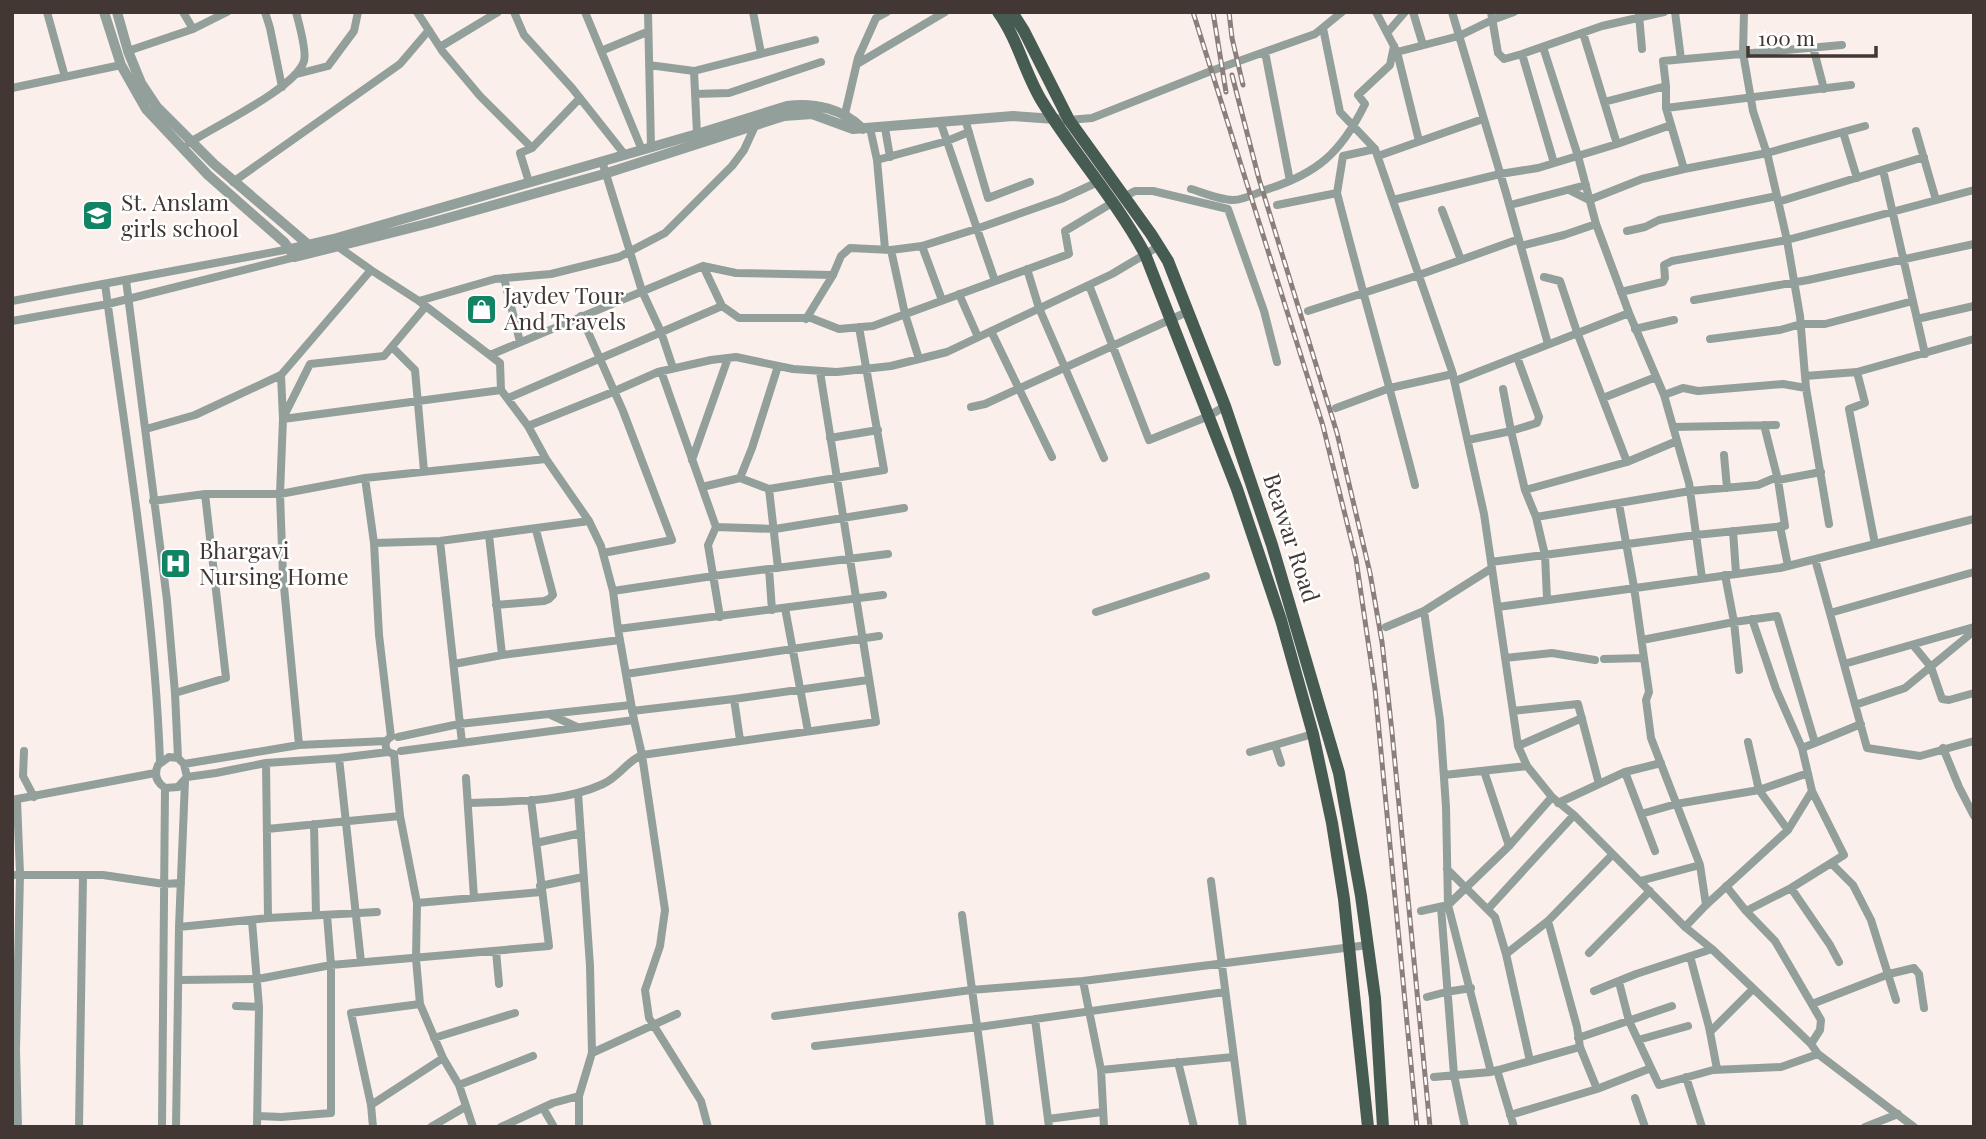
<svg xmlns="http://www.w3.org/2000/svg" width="1986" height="1139" viewBox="0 0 1986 1139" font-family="'Playfair Display',serif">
  <rect width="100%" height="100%" fill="#fbefeb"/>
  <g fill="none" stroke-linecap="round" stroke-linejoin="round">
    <path stroke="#939f9a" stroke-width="8" d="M47,12L65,77
      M183,12L193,29
      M265,12L270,28L282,87
      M417,12L443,52L480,96L532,148L580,98
      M514,12L524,35L572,88L625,155
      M585,12L642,150
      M648,12L651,147
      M753,12L761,53
      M1376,12L1397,52L1419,141
      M1413,12L1423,45
      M1452,12L1506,193L1548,344
      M1491,12L1498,53L1504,59L1522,54L1602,26L1664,12
      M1675,12L1681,59
      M1744,12L1743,53L1753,111L1768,157L1787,240L1800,316L1806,388L1829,524
      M1639,15L1642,49
      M1323,28L1340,112L1375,149L1452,371L1484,514L1518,746L1527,766L1552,797L1574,815L1685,927L1712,949L1780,1014L1811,1044L1818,1054L1914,1127
      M1387,33L1405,12
      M1583,33L1617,144
      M440,47L498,12
      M1543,47L1578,156L1596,224L1629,313L1664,395L1689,483L1702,578
      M1813,47L1824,89
      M128,51L193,29L227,12
      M601,51L647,32
      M1265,52L1290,181
      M1397,52L1459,36L1492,20L1514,12
      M1522,54L1554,163
      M857,64L945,12
      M649,65L694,71L815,40
      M694,71L697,134
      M297,74L328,66L354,31L358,12
      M1851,85L1666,108L1684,169L1767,153L1865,126
      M12,88L121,65
      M695,94L729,93L821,62
      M1604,102L1666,86
      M1666,108V86L1663,61L1842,45
      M845,114L858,58L876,18L887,12
      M965,119L988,198L1030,182
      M1069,120L1092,118L1211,71L1315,34L1342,12
      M940,121L995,281
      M870,128L877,160L885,249
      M885,128L890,157
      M1916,131L1936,200
      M1843,132L1857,178
      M189,143C215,126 296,88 304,61C307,51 299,24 296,12
      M1378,156L1483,119
      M877,160L947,141L969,132
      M602,161L642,291L661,332L673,368
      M1883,170L1925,354
      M233,182L400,64L429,30
      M529,182L520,153L532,148
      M1191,189C1204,193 1220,200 1233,200C1243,200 1255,194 1265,190C1317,174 1341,153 1365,104L1358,95L1390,65L1394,46
      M1569,190L1589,200L1642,179L1684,169
      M1337,193C1362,291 1390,387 1415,485
      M1124,197L1135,191H1153L1228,209L1264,311L1277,362
      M1393,200L1500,174L1538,168L1617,144L1671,125
      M1778,202L1924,157
      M1277,205L1337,193L1343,156L1375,149
      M1510,205L1586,185
      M1442,210L1461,260
      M1627,231L1645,227L1659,220L1777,196
      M337,246L371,270L419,301L500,363L501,390L528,426L546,459L589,521L601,546L613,591L618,629L634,720L642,755L665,910L660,946L645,990L649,1018L701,1101L708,1127
      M922,246L942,300
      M1521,246L1564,235L1596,224
      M891,250L905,314L919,359
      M703,266L722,306L739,318H811L839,329L873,326L1069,254L1065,231L1112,203
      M1027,269L1039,308L1104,458
      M1544,277L1560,281L1577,332L1627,462
      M504,278L520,342
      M126,280L167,600L175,693L178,758
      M105,284C126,442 154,601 160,761
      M1089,285L1149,440L1209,416L1225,406
      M1621,292L1663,282L1665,278L1664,265L1672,261L1787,240L1974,190
      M959,294L978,337
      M1694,300L1808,280L1974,244
      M12,301L290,249
      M419,301L495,279L551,274L619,257L665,233L732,166L744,150L755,126
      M1308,311L1419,275L1519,239
      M581,316L623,411L672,540L603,553
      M806,319L833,275L841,256L850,248L891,250L922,246L976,229L1061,199L1098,182
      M1917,319L1974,306
      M12,321L108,304L295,257
      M1635,329L1674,320
      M991,331L1052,457
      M1710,339L1780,330L1801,324H1825L1913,301
      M392,347L415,370L424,471
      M490,355L703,266L736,273L833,275
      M661,371L716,527L708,545L720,617
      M1857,372L1865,403L1849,409L1875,544
      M281,375L283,419L280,494L283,576L299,745
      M1805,376L1857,372L1974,339
      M1455,381L1629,313
      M1503,389L1511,431L1537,423L1539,417L1517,357
      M1664,395L1683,388L1698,391L1783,384L1806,388
      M508,398L722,306
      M1603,398L1656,377
      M971,407L985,404L1187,312
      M1336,408L1390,388L1453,374
      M284,416L310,364L384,356L426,306
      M283,419L501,390
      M528,426L608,394L658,372L711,360L736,357L793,369L837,372L891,366L947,352L1112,274L1159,246
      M1673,427L1776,425
      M146,429L195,415L281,375L371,270
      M830,438L878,430
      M1468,440L1511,431L1525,490L1536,517L1545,555L1547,599
      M1724,455L1727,488
      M692,460L728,358
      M365,478L374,543L379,635L391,737C385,740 384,746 388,752L394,754
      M740,478L752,448L778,366
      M1778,480L1821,472
      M702,487L740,478L769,489L884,470L859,327
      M769,489L778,568
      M1525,490L1627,462L1677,441
      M153,501L205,494H280L365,478L546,459
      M1619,504L1634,587L1644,658L1649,692L1646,700L1651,738L1700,865L1706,905
      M1536,517L1690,491L1758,485L1777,477
      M1780,526L1788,566
      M716,527L775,529L904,508
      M1733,531L1736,573
      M489,535L502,655
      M440,541L462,743
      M374,543L440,541L589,521
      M1815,559L1867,748L1920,756L1974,741
      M1491,562L1696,535L1785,526L1778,480L1764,425
      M769,569L772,610
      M1725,575L1734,622L1739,670
      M613,591L713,576L888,554
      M496,605L544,601L549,599L553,595L536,530
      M1498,607L1780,568L1974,519
      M785,608L808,731
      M1424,611L1440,720L1446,807L1448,905L1491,1072
      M1096,612L1206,576
      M1830,613L1974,572
      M1752,619L1776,689L1802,748
      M1386,627L1424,611L1492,568
      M618,629L883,595
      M1642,640L1734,622L1777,616L1815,743L1802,748L1812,791L1844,855L1791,888L1746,911
      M1913,645L1931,667L1942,699L1949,700L1974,693
      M1505,658L1552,653L1595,660
      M1604,659L1644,658
      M454,664L502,655L620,640
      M1844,664L1974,627
      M626,674L879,636
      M175,693L226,678L205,494
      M734,699L740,740
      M1855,705L1905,688L1974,631
      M632,711L734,699L868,680
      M1513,711L1578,704L1599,784
      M551,715L577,727
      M398,737L459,724L631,705
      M1748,742L1759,790L1788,830
      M1815,743L1861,724
      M1275,745L1281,763
      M1518,746L1582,718
      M1943,748L1959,787L1974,816
      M24,751L23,776L34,797
      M401,751L634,720
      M1250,752L1313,734
      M394,754L400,816L417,903L416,959L420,1004L443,1058L459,1085L473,1127
      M339,758L361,962
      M266,763L268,918
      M184,764L187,777L178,787L165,788C156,782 154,774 158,765L169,757L178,758L184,764L299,745L386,741
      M1484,771L1509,846
      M1625,772L1655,851
      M1444,775L1527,766
      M187,777L216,773L266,763L339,758L388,752
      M466,778L474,898
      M578,793L590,966L592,1053
      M12,800L155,773
      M17,800L20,874L16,1050L18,1127
      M468,803C512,801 562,803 603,784C619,777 627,761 642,755L876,722L820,372
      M1558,803L1625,772L1661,763
      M1641,814L1676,804L1759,790L1808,773
      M314,824L316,915
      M267,829L400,816
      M536,843L581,833
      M1831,863L1853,885L1871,920L1896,1000
      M1447,869L1495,917L1506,954
      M12,875H103L164,884L181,883
      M1211,881L1243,1127
      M1640,881L1700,865
      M540,886L583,877
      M1726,886L1746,911L1775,941L1821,1020L1820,1030L1811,1044
      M1791,888L1830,945L1839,962
      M417,903L541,892
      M1441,907L1454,1075L1465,1127
      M1488,909L1574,815
      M1421,911L1448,905L1509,846L1552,797
      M962,915C971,986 982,1056 990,1127
      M252,921L259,1007L257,1127
      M1548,921L1577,1027L1580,1047L1597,1089
      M179,927L268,918L377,912
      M1685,927L1706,905L1788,830L1812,791
      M496,951L499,984
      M1589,953L1650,891
      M1690,956L1709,1027L1717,1069
      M179,980L258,979L331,965L549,946L531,800
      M1083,981L1101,1070L1104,1127
      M1619,982L1629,1021L1659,1085L1713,1070L1781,1067L1818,1054
      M1594,991L1636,974L1712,949
      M1427,997L1446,992L1471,988
      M1812,1004L1889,974L1914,968L1919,974L1924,1008
      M236,1006L259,1007
      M775,1016L971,990L1083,981L1368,945
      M1035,1019L1049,1127
      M1710,1032L1753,989
      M434,1038L515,1013
      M1578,1038L1672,1006
      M1638,1040L1688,1026
      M815,1046L979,1027L1225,992
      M1530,1061L1506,954L1548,921L1612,855
      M1178,1062L1194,1127
      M1101,1070L1233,1057
      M1497,1070L1514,1127
      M1434,1077L1491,1072L1580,1047
      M1686,1077L1702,1127
      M459,1085L533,1056
      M579,1096V1127
      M1635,1098L1645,1127
      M371,1105L443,1058
      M543,1108L554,1127
      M1510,1115L1597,1089L1651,1068
      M258,1116L281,1117L331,1113V965L327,915
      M1048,1119L1102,1112
      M79,1127L83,876
      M162,1127L165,788
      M176,1127L179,927L185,781
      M373,1127L371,1105L351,1013L420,1004
      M431,1127L465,1107
      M501,1127L553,1103L579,1096L592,1053L677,1014
      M1865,1127L1898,1114"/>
    <path stroke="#939f9a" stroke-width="10" d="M104,12L121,65L146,109L208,175L284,242L295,257L430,223L604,174L784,116L812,114L853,129L1013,116L1069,120
      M117,12L128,51L141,83L157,107L214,164L311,247
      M290,249L337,238L697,134L787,106C815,102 843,109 863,129"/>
    <path stroke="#465c52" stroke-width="12" d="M998,12C1019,41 1025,75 1043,103C1075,155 1116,200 1145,254L1237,489L1281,620L1313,734L1332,823L1344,899L1368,1127
      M1012,12L1024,31L1069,120L1151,234L1168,261L1225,406L1272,545L1339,773L1361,896L1375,998L1383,1127"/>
    <defs>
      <path id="rail" d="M1193,12L1323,426L1356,559L1375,689L1417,1127
        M1213,12L1226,92
        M1229,12L1232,38L1243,85
        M1232,75L1259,179L1337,433L1370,573L1382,642L1392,732L1430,1127"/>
    </defs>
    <use href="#rail" stroke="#8b7f7b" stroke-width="5"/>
    <use href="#rail" stroke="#fff" stroke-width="2.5" stroke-dasharray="8" stroke-linecap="butt"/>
  </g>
  <defs>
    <symbol id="school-square" viewBox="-11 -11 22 22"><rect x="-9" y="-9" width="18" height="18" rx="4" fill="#138463" stroke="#fff"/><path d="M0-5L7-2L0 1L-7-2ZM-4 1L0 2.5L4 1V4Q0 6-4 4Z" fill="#fff"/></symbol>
    <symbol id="shop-square" viewBox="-11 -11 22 22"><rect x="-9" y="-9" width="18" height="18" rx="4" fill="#138463" stroke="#fff"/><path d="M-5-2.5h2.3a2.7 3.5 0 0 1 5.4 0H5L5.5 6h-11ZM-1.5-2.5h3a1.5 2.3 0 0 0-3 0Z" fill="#fff"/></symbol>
    <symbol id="hospital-square" viewBox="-11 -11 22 22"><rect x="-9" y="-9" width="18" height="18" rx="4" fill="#138463" stroke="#fff"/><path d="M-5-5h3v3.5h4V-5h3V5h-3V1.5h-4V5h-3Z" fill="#fff"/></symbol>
  </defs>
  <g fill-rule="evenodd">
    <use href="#school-square" x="80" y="198" width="35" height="35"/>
    <use href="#shop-square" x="464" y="292" width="35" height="35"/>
    <use href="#hospital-square" x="158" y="546" width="35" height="35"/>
  </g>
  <g text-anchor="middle" stroke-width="5" stroke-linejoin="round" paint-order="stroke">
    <g font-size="23" fill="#433733" stroke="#fff" text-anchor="start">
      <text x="121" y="211">St. Anslam<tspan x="121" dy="26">girls school</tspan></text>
      <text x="504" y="304">Jaydev Tour<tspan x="504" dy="26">And Travels</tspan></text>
      <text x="199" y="559">Bhargavi<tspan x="199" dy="26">Nursing Home</tspan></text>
    </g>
    <g font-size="23" fill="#433733" stroke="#fff">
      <text transform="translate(1291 538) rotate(72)" y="8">Beawar Road</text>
    </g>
  </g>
  <rect width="1986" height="1139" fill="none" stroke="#433733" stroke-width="28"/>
  <path d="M1748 46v10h128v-10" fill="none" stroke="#433733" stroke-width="3.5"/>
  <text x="1758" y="46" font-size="21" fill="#433733" stroke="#ffffff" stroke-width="5" paint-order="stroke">100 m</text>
</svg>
